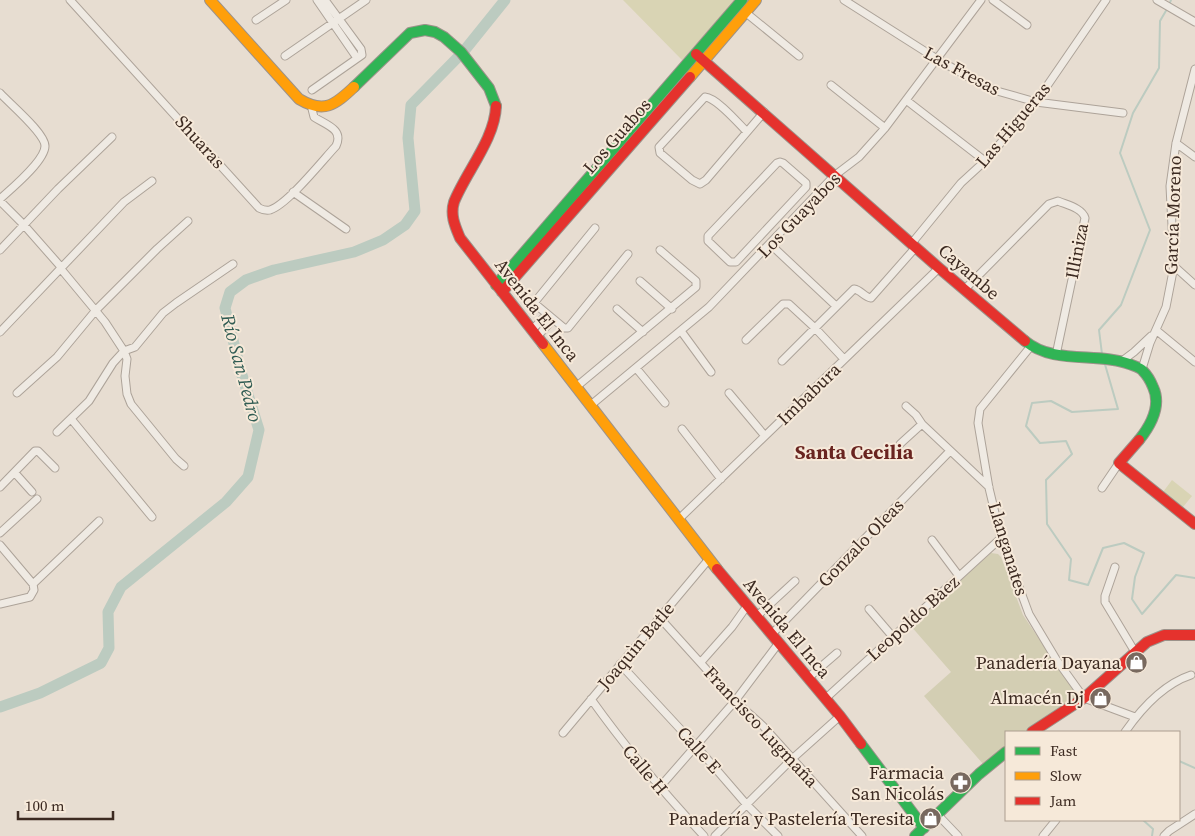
<svg xmlns="http://www.w3.org/2000/svg" width="1195" height="836" viewBox="0 0 1195 836" font-family="'Source Serif 4',serif">
  <rect width="100%" height="100%" fill="#e7ddd1"/>
  <path fill="#d9d4b4" d="M623,0H735L682,60Z
    M1172,480L1192,496L1183,507L1163,492Z"/>
  <path fill="#d3ceb3" d="M991,553L998,554L1001,557L1023,615L1078,697L1024,732H1006V746L983,764L924,696L951,672L910,625Z"/>
  <g fill="none" stroke-linecap="round" stroke-linejoin="round">
    <path stroke="#bccbc0" stroke-width="2" d="M1169,5L1171,0
      M1102,354L1099,330L1121,305L1150,230L1120,153L1133,113L1159,68L1160,21L1167,9
      M1104,361L1118,409L1072,412L1051,401L1032,403L1026,426L1040,443L1066,441L1072,454L1046,480L1047,524L1071,559L1069,580L1088,585L1103,548L1124,543L1144,553L1135,577L1132,599L1142,614L1176,575L1195,578
      M1179,761L1195,768
      M1143,820L1153,829L1152,836"/>
    <path stroke="#bccbc0" stroke-width="11" d="M0,707L40,693L101,663L109,648L108,612L121,587L226,502L248,477L259,430L241,372L225,308L230,292L246,280L274,270L354,252L383,240L405,225L415,211L408,138L411,105L464,51L505,0"/>
    <defs>
      <path id="street" d="M70,0L259,208C263,210 266,211 270,210C288,204 322,161 336,146C344,129 326,125 314,117L311,105
        M317,0L357,58
        M844,0L937,59L979,83L997,91L1036,102L1123,113
        M993,0L1027,25
        M1157,0L1195,22
        M745,12L799,56
        M256,20L286,0
        M285,56L366,0
        M831,85L885,128
        M312,90L362,55L361,49L325,0
        M0,93C10,104 45,133 45,146C45,161 11,189 0,199
        M906,100L985,161
        M747,132C738,123 717,98 705,97L659,147L660,153L692,180L700,184L706,180L764,112
        M1176,143L1195,157
        M780,162L783,163L806,183V187L736,262H730L708,241V236L777,163Z
        M293,192L346,229
        M0,201L24,225L61,267V269L105,322L124,351L127,359L125,376L127,394L131,404L176,459L184,466
        M595,228L534,303L564,328H568L628,254
        M912,243L961,183L985,161L1036,102L1106,0
        M770,244L836,306
        M0,250L58,189L112,137
        M1174,266L1195,285
        M640,281L672,309
        M965,289L1049,204L1058,201C1067,205 1082,208 1085,218L1056,355
        M617,309L643,332
        M532,330L547,314
        M1156,330L1195,362
        M681,331L711,372
        M0,332L124,202L152,181
        M537,337L553,319
        M746,340L783,304H789L815,328L844,359
        M1031,346L980,409L978,423L989,488L1001,538L1029,614L1056,659L1084,698L1135,717
        M782,361L854,289C861,290 864,297 871,298L916,247
        M1122,361L1134,352L1151,336
        M636,368L665,403
        M1142,369L1150,343L1166,307L1174,266L1170,186L1176,143L1195,69
        M576,387L696,287V281L660,250
        M17,393L57,357L96,310L157,249L188,221
        M729,393L765,436
        M591,405L709,307L834,176L859,157L885,128L981,0
        M906,406L916,415L922,424
        M72,420L152,517
        M682,429L721,479
        M57,432L89,401L113,363L124,351L135,347L163,313L176,303L233,264
        M900,444L922,424L989,487
        M15,473L32,492
        M0,487L35,451H38L55,468
        M1102,488L1119,463
        M679,519L939,268
        M0,533L37,499
        M932,540L959,576
        M0,545L33,584L34,590L30,597L0,604
        M1115,567L1105,596V602L1135,652
        M33,584L99,521
        M869,609L893,637
        M659,617L735,701L763,726L862,836
        M756,617L795,581
        M771,635L950,451
        M701,662L732,627L747,606
        M620,664L696,746L747,805L778,836
        M808,678L837,653
        M591,699C626,748 663,792 704,836
        M825,699L1001,538
        M1125,732C1141,709 1164,684 1191,675
        M563,733L709,559
        M659,788L735,701L778,644
        M937,814L958,836
        M715,836L792,759L840,716
        M1043,836L1056,820
        M1164,836L1169,831L1195,814"/>
      <path id="fast" d="M354,87L410,33L425,30L435,32L444,37L461,52L489,88L496,106
        M496,285L742,0
        M1025,341C1054,365 1097,352 1129,364C1134,366 1140,367 1143,371C1147,375 1151,382 1153,387C1162,406 1151,425 1139,440
        M861,744L924,828
        M915,836L979,774L1006,752"/>
      <path id="slow" d="M210,0L299,99C324,114 335,105 354,87
        M690,77L756,0
        M543,344L717,569"/>
      <path id="jam" d="M696,54L939,268L1025,341
        M496,106C495,139 466,172 454,202C450,215 455,226 460,238L543,344
        M502,292L690,77
        M1139,440L1119,463L1195,524
        M717,569L840,716L861,744
        M1032,732L1084,698L1147,642L1164,635H1195"/>
    </defs>
    <use href="#street" stroke="#ada399" stroke-width="9"/>
    <use href="#fast" stroke="#9c928a" stroke-width="12"/>
    <use href="#slow" stroke="#9c928a" stroke-width="12"/>
    <use href="#jam" stroke="#9c928a" stroke-width="12"/>
    <use href="#street" stroke="#efeae3" stroke-width="7"/>
    <use href="#fast" stroke="#30b455" stroke-width="10"/>
    <use href="#slow" stroke="#ff9f0a" stroke-width="10"/>
    <use href="#jam" stroke="#e5322d" stroke-width="10"/>
  </g>
  <defs>
    <symbol id="shop-disc" viewBox="-11 -11 22 22"><circle r="9.5" fill="#78695f" stroke="#f6e9d9"/><path d="M-5-2.5h2.3a2.7 3.5 0 0 1 5.4 0H5L5.5 6h-11ZM-1.5-2.5h3a1.5 2.3 0 0 0-3 0Z" fill="#fff"/></symbol>
    <symbol id="pharmacy-disc" viewBox="-11 -11 22 22"><circle r="9.5" fill="#78695f" stroke="#f6e9d9"/><path d="M-2-6h4v4h4v4h-4v4h-4v-4h-4v-4h4Z" fill="#fff"/></symbol>
  </defs>
  <g fill-rule="evenodd">
    <use href="#shop-disc" x="1124" y="650" width="25" height="25"/>
    <use href="#shop-disc" x="1088" y="686" width="25" height="25"/>
    <use href="#pharmacy-disc" x="948" y="770" width="25" height="25"/>
    <use href="#shop-disc" x="918" y="806" width="25" height="25"/>
  </g>
  <g text-anchor="middle" stroke-width="4" stroke-linejoin="round" paint-order="stroke">
    <g font-size="18" fill="#3c2a21" stroke="#f6e9d9">
      <text transform="translate(962 71) rotate(28)" y="6">Las Fresas</text>
      <text transform="translate(1013 125) rotate(-50)" y="6">Las Higueras</text>
      <text transform="translate(617 136) rotate(-49)" y="6">Los Guabos</text>
      <text transform="translate(200 142) rotate(48)" y="6">Shuaras</text>
      <text transform="translate(799 215) rotate(-46)" y="6">Los Guayabos</text>
      <text transform="translate(1173 215) rotate(-88)" y="6">García Moreno</text>
      <text transform="translate(1077 251) rotate(-79)" y="6">Illiniza</text>
      <text transform="translate(969 272) rotate(41)" y="6">Cayambe</text>
      <text transform="translate(537 310) rotate(52)" y="6">Avenida El Inca</text>
      <text transform="translate(809 394) rotate(-44)" y="6">Imbabura</text>
      <text transform="translate(861 543) rotate(-46)" y="6">Gonzalo Oleas</text>
      <text transform="translate(1008 549) rotate(73)" y="6">Llanganates</text>
      <text transform="translate(913 618) rotate(-42)" y="6">Leopoldo Bàez</text>
      <text transform="translate(787 628) rotate(50)" y="6">Avenida El Inca</text>
      <text transform="translate(636 646) rotate(-50)" y="6">Joaquìn Batle</text>
      <text transform="translate(761 727) rotate(47)" y="6">Francisco Lugmaña</text>
      <text transform="translate(699 750) rotate(48)" y="6">Calle E</text>
      <text transform="translate(645 770) rotate(50)" y="6">Calle H</text>
    </g>
    <g font-size="18" fill="#3c2a21" stroke="#f6e9d9" text-anchor="end">
      <text x="1121" y="669">Panadería Dayana</text>
      <text x="1084" y="704">Almacén Dj</text>
      <text x="944" y="779">Farmacia<tspan x="944" dy="21">San Nicolás</tspan></text>
      <text x="914" y="825">Panadería y Pastelería Teresita</text>
    </g>
    <g font-size="19" font-style="italic" fill="#305c53" stroke="#f6e9d9">
      <text transform="translate(242 368) rotate(75)" y="7">Río San Pedro</text>
    </g>
    <g font-size="20" font-weight="bold" fill="#692420" stroke="#f6e9d9">
      <text x="854" y="459">Santa Cecilia</text>
    </g>
  </g>
  <rect x="1005" y="731" width="175" height="90" fill="#f6e9d9" stroke="#ac9d8f"/>
  <rect x="1015" y="747" width="25" height="8" fill="#30b455" stroke="#ac9d8f"/>
  <text x="1050" y="756" font-size="15" fill="#3c2a21">Fast</text>
  <rect x="1015" y="772" width="25" height="8" fill="#ff9f0a" stroke="#ac9d8f"/>
  <text x="1050" y="781" font-size="15" fill="#3c2a21">Slow</text>
  <rect x="1015" y="797" width="25" height="8" fill="#e5322d" stroke="#ac9d8f"/>
  <text x="1050" y="806" font-size="15" fill="#3c2a21">Jam</text>
  <path d="M18 811v8h95v-8" fill="none" stroke="#3c2a21" stroke-width="2.5"/>
  <text x="25" y="811" font-size="15" fill="#3c2a21" stroke="#f6e9d9" stroke-width="4" paint-order="stroke">100 m</text>
</svg>
